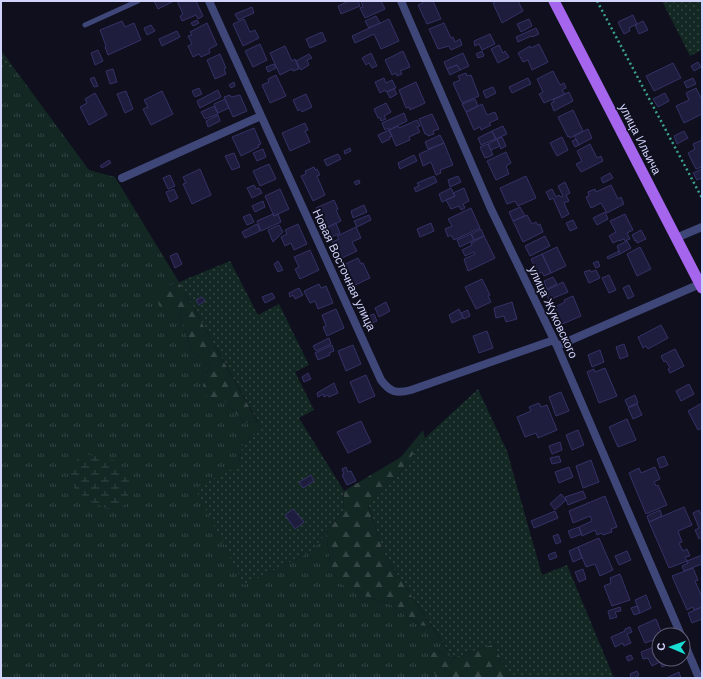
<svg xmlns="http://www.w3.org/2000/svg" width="703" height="679" viewBox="0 0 703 679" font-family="Arial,sans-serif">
  <defs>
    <pattern id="grass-tufts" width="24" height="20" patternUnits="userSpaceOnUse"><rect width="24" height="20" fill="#132723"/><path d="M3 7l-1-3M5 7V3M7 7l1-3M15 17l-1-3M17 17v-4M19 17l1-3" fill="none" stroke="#344544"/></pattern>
    <pattern id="forest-firs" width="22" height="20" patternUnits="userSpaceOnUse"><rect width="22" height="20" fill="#132723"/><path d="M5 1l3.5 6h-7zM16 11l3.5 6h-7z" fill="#344544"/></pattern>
    <pattern id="wetland-marsh" width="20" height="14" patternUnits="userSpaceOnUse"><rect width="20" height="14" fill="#132723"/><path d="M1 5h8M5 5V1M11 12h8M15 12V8" fill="none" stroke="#344544"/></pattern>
    <pattern id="park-dots" width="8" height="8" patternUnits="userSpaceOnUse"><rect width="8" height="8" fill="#132723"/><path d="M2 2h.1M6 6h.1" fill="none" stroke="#344544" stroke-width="1.8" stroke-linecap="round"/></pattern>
  </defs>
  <rect width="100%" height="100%" fill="#0f0f1e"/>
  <path fill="url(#grass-tufts)" d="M1,68H14L89,170L115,177L179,282L157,291L179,314L192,351L210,365L203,385L225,402L245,423L257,421L263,429L243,444L238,466L244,584L312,551L326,533L330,562L367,597L390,604L419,625L432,627L453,658L438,651L436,678H1Z"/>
  <path fill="url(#forest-firs)" d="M179,282L257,421L245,423L225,402L208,401L203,385L210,365L192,351L179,314L159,306L156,291Z
    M423,430L425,438L398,475L368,506L384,554L432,627L419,625L390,604L367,597L339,583L330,562L326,533L343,511L344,491L401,457Z
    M494,644L510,678H436L428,654L438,651L453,658Z"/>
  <path fill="url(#wetland-marsh)" d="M86,454L116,461L128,476L130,486L126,504L118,509H108L90,502L75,489L71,480V470L74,462Z"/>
  <path fill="url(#park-dots)" d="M662,1H702V50L690,56Z
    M1,50L14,68H1Z
    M230,261L258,315L279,304L309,365L295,372L314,410L299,418L344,491L343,511L312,551L244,585L195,488L238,466L243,444L262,429L179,282Z
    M478,389L507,451L542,575L567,565L614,678H510L494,644L453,658L384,554L368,505L398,475L425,438Z"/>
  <path fill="#1e1d3d" stroke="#343266" d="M154,1H174L158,9Z
    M177,1H196L203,16L198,19L196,15L182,21L180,16L183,14Z
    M349,1H358L360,6L341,14L338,6Z
    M361,1H381L385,9L365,18L360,8L363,7Z
    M422,1H433L441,19L427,24L418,5L423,3Z
    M497,1H518L523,11L502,23L493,3Z
    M252,7L254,13L238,20L235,14Z
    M633,15L637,24L629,28L630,31L624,34L618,22Z
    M376,16L380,23L369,28L365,21Z
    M244,19L250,32L255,30L259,38L243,46L233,24Z
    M389,19L399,41L381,49L374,34L355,43L352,36Z
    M529,19L532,26L521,32L517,24Z
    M197,20L199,23L193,26L191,23Z
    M122,21L125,27L134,23L141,40L108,55L105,47L106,46L100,30Z
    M643,21L648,30L639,34L635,25Z
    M207,23L217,45L209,49L210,53L201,57L199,54L193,57L188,46L192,44L188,36L192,35L190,32Z
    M444,23L451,38L453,37L455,42L460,39L462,45L451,50L449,46L438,49L429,29Z
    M151,25L155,31L147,35L144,28Z
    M536,28L539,34L532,37L531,36L518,42L516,37Z
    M177,31L180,37L162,46L159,39Z
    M322,32L326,41L310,48L306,39Z
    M490,34L495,44L482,50L479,44L475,46L474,41Z
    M260,44L267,60L253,67L245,51Z
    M539,44L548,62L532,70L528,60L523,62L518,53L530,46L531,48Z
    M499,45L503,53L505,51L509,57L498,63L491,49Z
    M285,46L292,61L295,59L299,69L293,71L292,69L280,75L270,53Z
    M98,50L103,61L95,65L91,53Z
    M403,51L410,67L400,71L402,74L397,76L396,73L392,75L385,60Z
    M482,51L484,56L478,58L476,54Z
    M371,53L377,66L372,68L369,63L366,65L362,58Z
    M463,53L469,66L460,70L457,65L447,69L444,62Z
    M220,54L226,68L224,69L226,74L215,79L207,60Z
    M309,54L312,58L307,60L309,65L301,70L296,61Z
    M698,62L701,67L694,71L691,66Z
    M673,63L681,78L654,91L646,76Z
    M274,64L276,68L268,72L266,67Z
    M457,65L460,70L450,75L447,69Z
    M113,69L117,82L110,84L106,71Z
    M553,71L560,85L564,83L566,88L562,90L565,94L544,103L539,94L543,92L537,79Z
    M466,73L467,76L471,75L479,96L462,103L453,83L460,80L458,76Z
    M276,75L286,96L270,103L262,85L269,82L268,79Z
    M94,77L98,86L94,87L90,79Z
    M384,78L386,83L392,80L396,88L386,92L385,90L380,93L375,82Z
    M528,78L531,84L512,93L509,87Z
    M693,78L696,84L687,88L684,82Z
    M234,82L235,86L231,88L229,85Z
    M416,82L425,103L410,110L409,107L406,108L399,90Z
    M493,87L496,93L486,98L483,91Z
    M199,88L202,94L195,97L192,91Z
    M696,88L702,100V114L684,123L676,106L689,100L686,93Z
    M394,89L397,94L390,98L387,92Z
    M218,90L221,97L200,108L197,101Z
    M126,91L133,109L125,113L117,94Z
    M162,91L173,114L151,125L143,109L148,107L144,100Z
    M569,92L573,101L554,111L551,103L554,102L553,100Z
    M95,93L107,115L89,125L80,107L87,103L85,99Z
    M665,93L669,101L658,107L653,99Z
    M306,94L312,107L302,112L300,109L298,111L293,100Z
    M230,95L231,97L240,95L247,111L233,117L224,97Z
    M225,99L229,108L218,113L214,104Z
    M475,99L478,106L466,112L462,104Z
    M386,103L391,112L384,116L386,119L381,121L380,118H378L374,109Z
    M482,104L487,115L495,112L498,119L489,123L491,125L481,130L480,127L474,130L466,112Z
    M214,106L218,114L205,119L201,112Z
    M573,110L583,131L570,138L569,136L568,137L558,117Z
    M404,113L407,121L389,130L388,128L385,130L382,123Z
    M432,114L439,129L433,131L434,134L428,136L427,134H425L419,119Z
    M218,115L220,121L208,127L206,121Z
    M417,120L420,126L417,127L420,132L409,137L410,140L396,146L389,130L398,126L399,128Z
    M305,123L308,130L305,131L310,142L290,151L282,133Z
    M503,126L507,134L496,139L492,131Z
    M254,128L261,144L258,145L259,147L241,156L232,137Z
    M588,129L592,138L579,145L574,136Z
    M389,130L392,136L389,137L390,139L382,143L378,135Z
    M492,131L496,139L481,145L478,138Z
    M684,131L688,138L677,144L674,136Z
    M440,135L444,143L428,149L425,142Z
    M502,137L506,146L501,149L497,139Z
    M562,137L568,150L557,156L550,143Z
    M497,139L500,146L491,150L488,144Z
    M576,139L579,145L575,147L572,141Z
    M702,140V167L696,169L688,153L695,149L693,144Z
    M444,143L453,165L440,170L441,173L436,175L431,162L423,166L419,154Z
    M488,144L493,155L485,158L480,147Z
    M590,144L597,158L601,156L603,161L581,172L576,164L582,161L577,151Z
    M350,148L351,151L345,154L344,151Z
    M263,149L266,157L257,161L253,153Z
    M506,152L511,163L506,166L509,174L496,180L487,161Z
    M234,153L240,167L232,170L225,156Z
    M338,154L341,159L327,166L324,160Z
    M414,155L417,161L400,169L398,163Z
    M109,160L111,163L102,168L100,166Z
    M269,164L276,179L260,186L253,171Z
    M314,167L315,170L317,169L320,175L317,176L325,195L313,201L301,176L306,174L305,171Z
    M200,169L211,195L192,204L183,184L186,183L183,177Z
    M702,169V178L697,180L693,173Z
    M610,173L613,178L603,183L601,178Z
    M170,175L175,186L168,189L163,178Z
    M434,176L437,182L416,192L414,188L419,186L417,183Z
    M458,176L461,182L450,187L448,180Z
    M526,176L536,198L518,206L515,201L507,204L500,188Z
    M359,180L360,183L356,185L354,182Z
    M565,182L570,193L566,195L569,201L564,203L569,214L562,218L553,198L550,200L546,192L552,189L556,197L559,195L561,197L563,196L558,186Z
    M254,185L256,189L259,188L262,193L252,198L247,188Z
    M611,185L618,199L621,197L624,204L607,213L601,203L591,208L586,197L589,196L588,192L595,189L596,192Z
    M451,188L455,196L442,202L439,194Z
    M464,188L469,201L463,204L465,208L461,210L459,206L451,209L446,200L455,196L453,193Z
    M174,189L178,198L170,202L166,192Z
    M280,189L289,209L274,216L265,196Z
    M334,200L338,209L336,210L341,221L326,228L316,208Z
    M263,201L265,207L255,212L252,206Z
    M364,205L367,212L353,218L351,211Z
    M520,207L525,216L513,221L509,212Z
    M471,208L480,228L454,240L451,235L448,237L445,229L452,226L448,219Z
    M605,212L608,219L597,225L593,218Z
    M250,214L254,222L247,225L243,217Z
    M273,214L274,216L278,214L281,222L261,231L257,221Z
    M625,214L633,230L627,233L630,239L625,241L624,239L619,241V240L613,243L609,236L616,232L610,221Z
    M369,215L371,220L357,227L354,221Z
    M527,215L532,224L536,222L538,225L540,224L543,232L523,242L513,221Z
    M573,220L577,228L570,231L566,223Z
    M336,223L340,233L330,238L326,228Z
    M431,223L434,231L420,237L417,229Z
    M257,224L260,231L245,238L242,232Z
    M298,224L307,244L294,250L291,243L285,246L281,237L287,234L285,230Z
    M279,225L283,232L273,242L268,230Z
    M356,227L361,238L352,242L357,251L340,259L332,242L339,239L337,236Z
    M481,229L484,236L474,240L471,234Z
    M641,230L646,239L637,243L636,240L635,241L632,235Z
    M471,234L474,240L460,247L457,240Z
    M484,236L495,258L468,271L464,259L475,254L474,252L465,256L462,250L472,245L471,243Z
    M545,236L550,246L530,256L525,246Z
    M627,241L631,248L620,254L617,246Z
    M557,247L566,266L551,273L542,254Z
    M640,247L651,269L637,276L627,254Z
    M310,250L319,270L300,279L295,269L299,267L294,257Z
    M619,251L620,254L608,259L607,257Z
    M177,253L182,264L175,268L170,256Z
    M542,254L551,273L544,276L542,272L538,274L531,259Z
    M358,258L361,264L363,263L370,278L353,286L343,265Z
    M278,261L283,270L278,272L274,264Z
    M598,261L600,266L596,268L593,263Z
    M590,270L591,272L596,270L600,278L589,283L584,272Z
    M609,275L616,290L609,293L602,278Z
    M553,277L557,284L547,289L544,281Z
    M482,279L490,295L488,296L491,302L476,309L465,287Z
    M563,282L568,292L549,300L545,291Z
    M319,284L321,288L326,286L333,303L318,309L315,301L310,303L304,291Z
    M629,285L634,296L628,299L623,288Z
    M299,288L303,295L295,299L293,295L290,297L289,293Z
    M272,293L275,298L265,303L262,297Z
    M573,296L581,316L560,325L553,308L565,302L564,300Z
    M202,297L205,301L199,305L196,300Z
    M386,302L390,311L379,317L375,308Z
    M512,302L517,319L506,322L504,316L496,318L494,308Z
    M336,309L344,328L327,336L323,327L326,326L322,315Z
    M459,309L463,318L452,323L449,315Z
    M468,310L470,316L464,319L461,313Z
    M374,314L377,321L369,324L366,317Z
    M661,325L668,338L648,349L646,346L643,348L638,337Z
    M487,331L493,348L479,353L473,336Z
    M329,338L331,344L316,351L313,346Z
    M624,344L628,356L620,359L616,347Z
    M332,345L334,351L329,353L330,355L318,360L315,353Z
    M353,345L361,364L346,371L338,351Z
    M675,349L684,366L670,373L668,369L670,368L666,361L664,362L661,356Z
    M600,350L604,362L592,367L588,355Z
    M605,368L617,396L599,403L587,372L594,369L595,372Z
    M308,373L311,379L304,382L302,377Z
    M366,375L375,396L359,403L350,382Z
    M334,383L338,393L329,397L328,395L324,397L323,394L318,397L317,393Z
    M689,384L694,394L681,401L676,391Z
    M561,392L569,411L556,416L549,397Z
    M635,395L638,403L628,407L625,400Z
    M539,403L541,407L547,405L557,430L538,438L536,433L525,437L517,417L531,411L529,407Z
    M702,403V428L698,430L688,411Z
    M637,404L642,415L633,419L628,408Z
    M627,419L636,440L618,447L609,427Z
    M361,421L371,442L348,453L337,432Z
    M578,430L584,445L572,450L566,435Z
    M560,442L562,450L552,454L549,446Z
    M559,456L561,462L552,464L550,458Z
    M664,456L668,465L660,468L657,459Z
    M591,460L599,482L583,488L576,466Z
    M346,467L348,472L351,471L356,481L347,485L342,475L344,474L342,469Z
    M569,467L573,477L559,483L555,472Z
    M655,467L660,479L654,482L656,486L658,485L667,505L646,514L629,473L639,468L641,473Z
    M311,475L314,481L303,488L299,482Z
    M583,491L586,498L568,505L565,497Z
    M561,494L566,500L555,510L550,504Z
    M605,496L617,527L611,529L612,532L603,535L602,533L597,535L595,530L582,536L579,527L592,521L590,516L573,523L569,511Z
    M684,507L692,525L678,531L682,542L679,543L683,551L687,549L690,556L685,557L687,561L669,568L649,522Z
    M293,509L304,522L295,529L285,515Z
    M660,510L662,516L649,522L647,516Z
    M699,510L702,516V532H701L702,537L699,539L695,530L699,528L693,513Z
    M555,511L558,518L534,528L531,521Z
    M579,527L582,534L571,538L568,531Z
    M558,534L561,542L556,544L553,536Z
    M599,538L613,570L600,576L595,564L586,567L578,547Z
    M578,547L582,558L573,562L569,551Z
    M627,551L631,560L619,565L615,556Z
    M555,552L557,557L550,560L548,555Z
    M702,555V564L684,571L682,566L688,563L687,561Z
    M693,568L698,580L695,581L702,597V607L694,610L693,607L687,610L672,576Z
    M583,569L586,579L579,582L575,572Z
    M620,574L630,600L612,606L604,586L611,583L610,578Z
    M646,595L651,608L640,613L635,600Z
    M637,606L640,613L634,615L631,608Z
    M620,607L621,611L615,612L617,617L610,619L608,611Z
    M702,607V619L692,623L688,613Z
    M656,619L662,634L655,637L656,639L645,643L638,627Z
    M630,627L632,632L627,634L631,643L624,646L623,643L615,647L611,637L625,631V629Z
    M659,645V659H674L675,662L662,667L660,662L652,666L648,658L643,659L641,652Z
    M631,655L633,659L628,661L626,657Z
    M637,671L639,675L637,677V678H630L631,677L630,674Z
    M679,672L681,678H666Z"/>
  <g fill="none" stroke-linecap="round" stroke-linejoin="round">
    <path stroke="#3ba48d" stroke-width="2.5" stroke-dasharray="2 3" stroke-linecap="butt" d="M597,1L702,198"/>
    <path stroke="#3f4678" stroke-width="5" d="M85,25L138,1"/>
    <path stroke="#3f4678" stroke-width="8" d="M209,1L381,380C390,392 396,394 411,390L554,340
      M401,1L491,209L557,346L681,635
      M122,178L261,116
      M676,238L702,227
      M557,346L700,284
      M683,640L699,678"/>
    <path stroke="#a565ed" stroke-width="11" d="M554,1L702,288"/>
  </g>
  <g text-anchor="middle" stroke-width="3.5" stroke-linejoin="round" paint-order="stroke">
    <g font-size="12" fill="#d1d3fa" stroke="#0f0f1e">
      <text transform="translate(640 139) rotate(63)" y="4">улица Ильича</text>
      <text transform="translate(344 270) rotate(65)" y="4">Новая Восточная улица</text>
      <text transform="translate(553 312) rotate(65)" y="4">улица Жуковского</text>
    </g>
  </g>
  <rect width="703" height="679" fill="none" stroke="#d1d3fa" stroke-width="4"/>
  <g transform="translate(671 647) rotate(272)"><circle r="19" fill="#0f0f1e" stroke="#5d5d76"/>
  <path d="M0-3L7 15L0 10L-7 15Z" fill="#19ddd2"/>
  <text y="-6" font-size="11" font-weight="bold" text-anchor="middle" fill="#d1d3fa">С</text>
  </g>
</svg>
